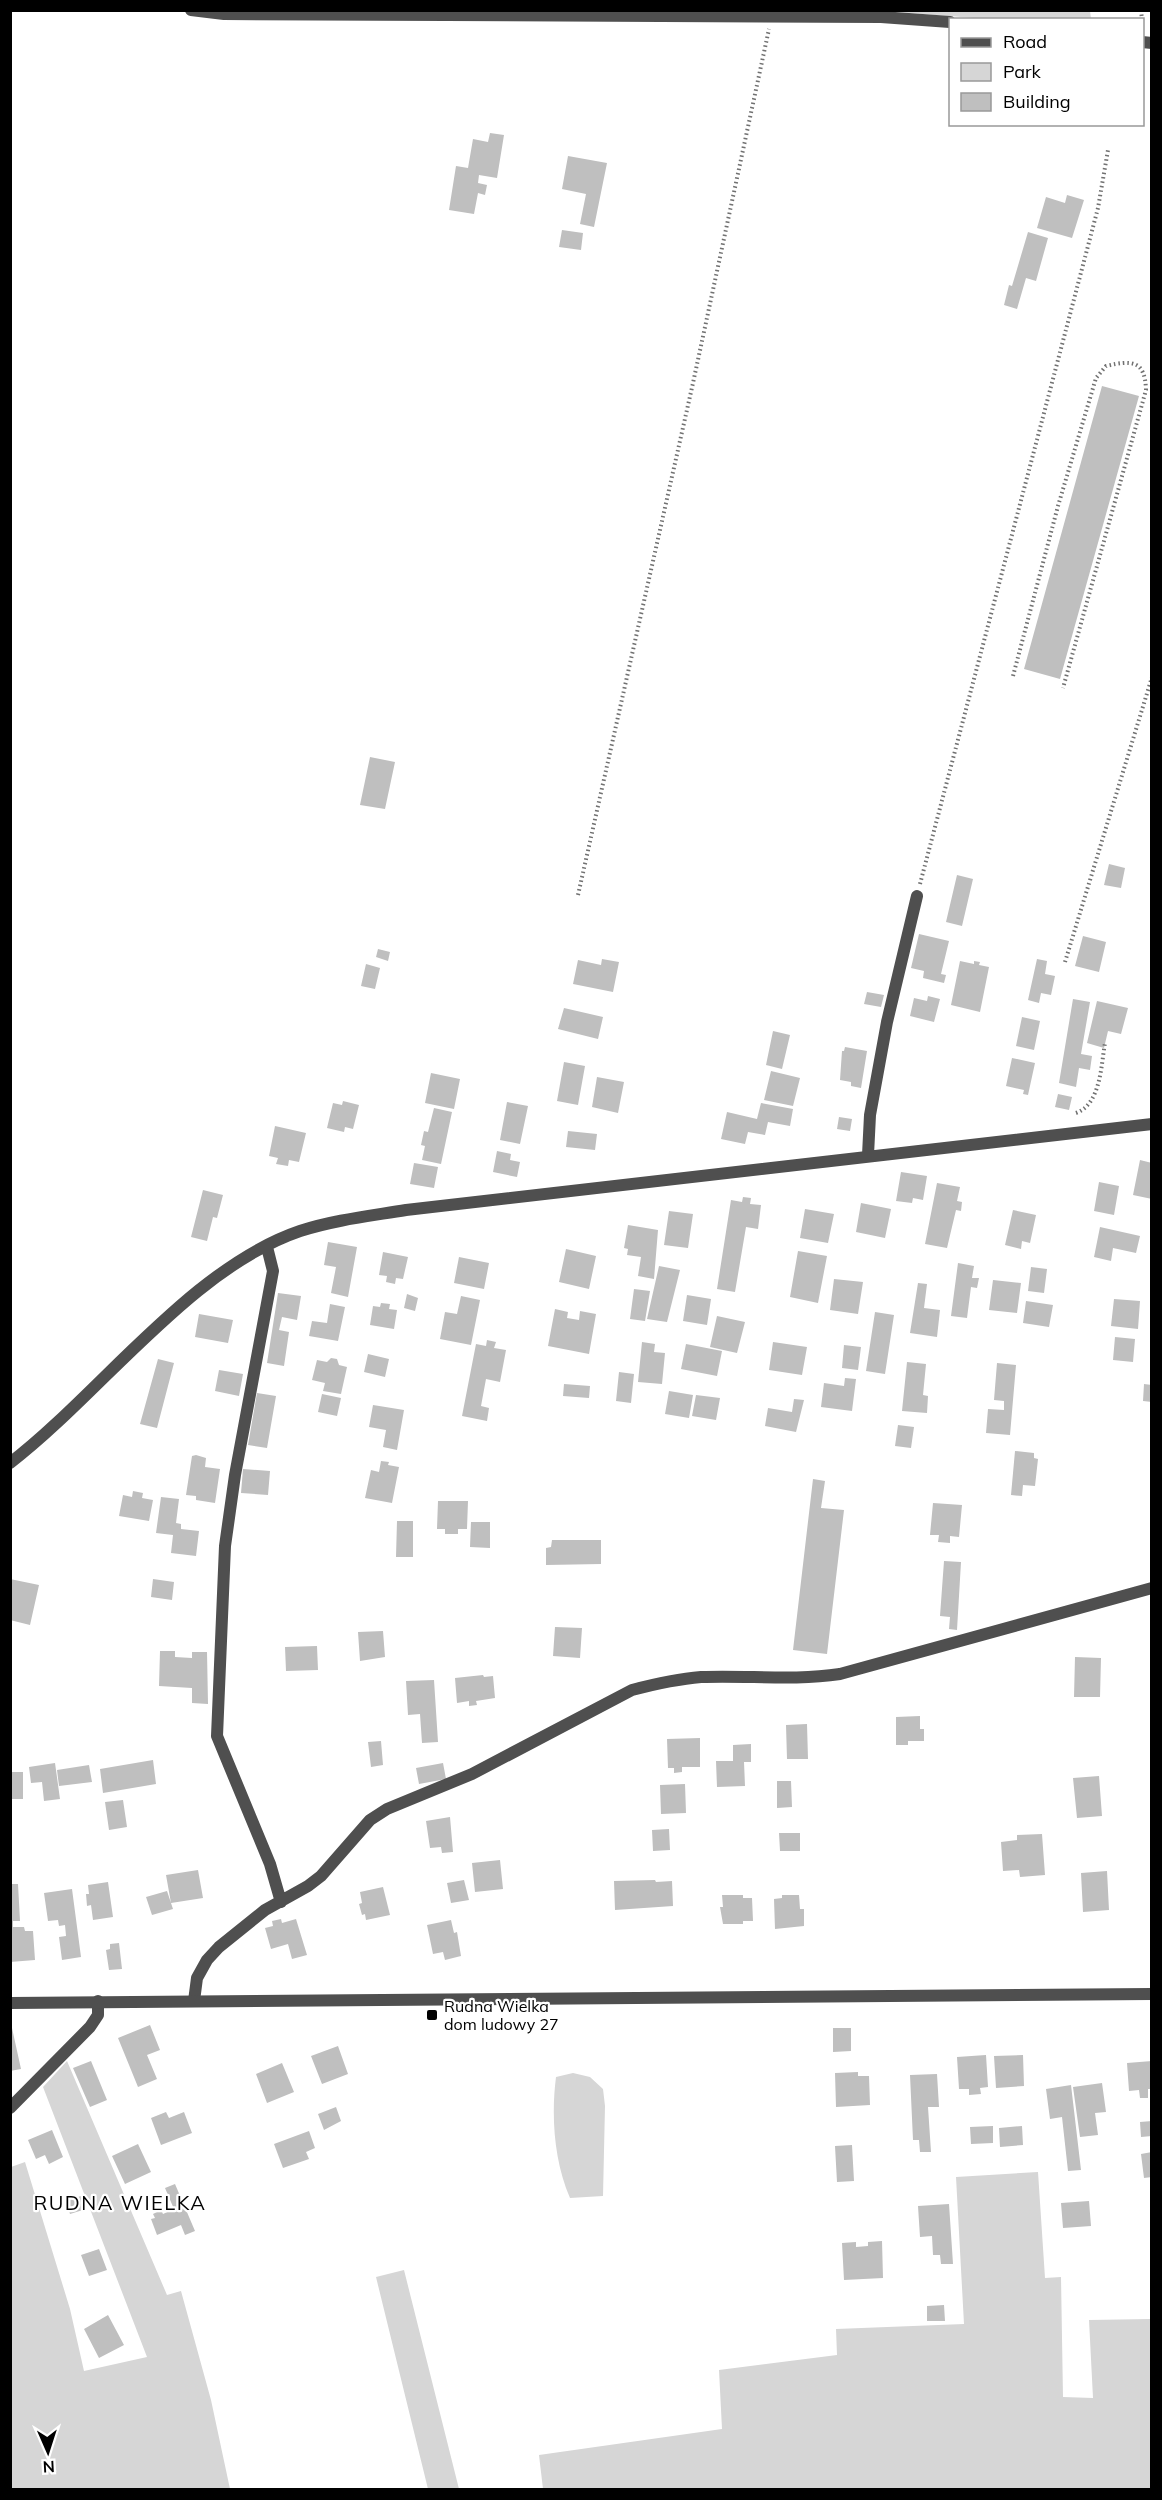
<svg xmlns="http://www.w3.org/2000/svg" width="1162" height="2500" viewBox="0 0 1162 2500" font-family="Mulish,sans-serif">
  <rect width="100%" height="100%" fill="#fff"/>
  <path fill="#d6d6d6" d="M1090,11L1091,19L999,20L885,11Z
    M67,2061L167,2295L181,2291L211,2400L230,2489H11V2167L25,2162L70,2309L84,2371L147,2357L43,2087Z
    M573,2073L590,2077L603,2089L605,2106L603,2196L570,2198C554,2161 551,2116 556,2077Z
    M1038,2172L1045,2278L1061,2277L1063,2397L1093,2398L1089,2320L1151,2319V2489H543L539,2455L722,2429L719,2370L837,2355L836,2329L964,2324L956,2177Z
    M404,2270L459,2489H428L376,2277Z"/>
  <path fill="#bfbfbf" d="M490,133L504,135L497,178L479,175L478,183L487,185L485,195L478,193L474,214L449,210L456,166L468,168L473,139L488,142Z
    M568,156L607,163L594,227L580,224L586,194L562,189Z
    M1067,195L1084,200L1072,238L1037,228L1046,197L1065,203Z
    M562,230L583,233L581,250L559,247Z
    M1028,232L1048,238L1036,281L1026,278L1017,309L1004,305L1009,285L1012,286Z
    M1102,386L1139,396L1060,679L1024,669Z
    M370,757L395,762L385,809L360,805Z
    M1109,864L1125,868L1121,888L1104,885Z
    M957,875L973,879L962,926L946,922Z
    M919,934L949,941L941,974L946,975L944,983L923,978L924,971L911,968Z
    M1083,936L1106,942L1099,972L1075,966Z
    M378,949L390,952L388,961L376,957Z
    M602,959L619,962L613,992L573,984L578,960L601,965Z
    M1037,959L1047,961L1045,974L1055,976L1051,995L1041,993L1039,1003L1028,1000Z
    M960,961L974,964V961L980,962L979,965L989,967L980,1012L951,1005Z
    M366,964L380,968L375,989L361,986Z
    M867,992L884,995L881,1007L864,1004Z
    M928,996L940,999L934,1022L910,1016L914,998L927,1001Z
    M1073,999L1090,1002L1081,1054L1092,1056L1090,1070L1079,1068L1076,1087L1059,1083Z
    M1097,1001L1128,1008L1121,1034L1108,1031L1104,1048L1087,1043Z
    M564,1008L603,1017L598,1039L558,1029Z
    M1022,1017L1040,1021L1034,1050L1016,1046Z
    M773,1031L790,1035L782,1069L766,1065Z
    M845,1047L867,1051L861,1088L851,1086V1082L840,1080L842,1051H844Z
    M1012,1058L1035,1063L1028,1095L1023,1094L1024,1090L1006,1086Z
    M564,1062L585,1066L578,1105L557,1101Z
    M771,1071L800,1078L793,1106L764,1100Z
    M431,1073L460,1079L454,1109L425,1103Z
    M597,1077L624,1082L618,1113L592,1107Z
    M1058,1094L1072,1097L1069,1110L1055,1107Z
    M343,1101L359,1105L353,1129L345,1127L344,1132L327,1128L333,1103L342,1105Z
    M507,1102L528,1106L520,1144L500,1140Z
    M761,1103L793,1109L790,1126L768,1122L765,1135L748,1132L745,1144L721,1139L727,1112L757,1119Z
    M434,1108L452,1112L441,1164L422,1160L425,1146L421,1145L424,1131L428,1132Z
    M839,1117L852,1119L850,1131L837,1129Z
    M275,1126L306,1133L299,1162L289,1160L288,1166L276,1164L278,1158L269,1156Z
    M568,1131L597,1134L595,1150L566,1147Z
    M497,1151L511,1154L510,1160L520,1162L517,1177L493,1172Z
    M1140,1160L1152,1163V1199L1133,1195Z
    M414,1163L438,1167L434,1188L410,1184Z
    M901,1172L927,1176L923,1200L913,1198L912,1203L896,1201Z
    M1099,1182L1119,1186L1114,1215L1094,1211Z
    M937,1183L960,1187L957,1201L962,1202L961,1211L956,1210L947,1248L925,1244Z
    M203,1190L223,1195L217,1218L213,1217L207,1241L191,1237Z
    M743,1197L751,1198L750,1204L761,1205L758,1229L746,1227L735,1292L717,1289L731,1200L742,1202Z
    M861,1203L891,1209L885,1238L856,1232Z
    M805,1209L834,1214L828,1243L800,1238Z
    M1013,1210L1036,1215L1030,1243L1022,1241L1021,1249L1005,1245Z
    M669,1211L693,1214L688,1248L664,1245Z
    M628,1225L658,1230L654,1279L638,1276L641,1257L627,1255L628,1249L624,1248Z
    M1100,1227L1140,1236L1136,1253L1113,1248L1111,1261L1094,1257Z
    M328,1242L357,1247L348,1297L331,1293L336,1267L324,1265Z
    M566,1249L596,1256L589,1289L559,1282Z
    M798,1251L827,1256L818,1303L790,1297Z
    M383,1252L408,1257L403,1279L396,1278L395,1284L386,1282L387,1276L379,1275Z
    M459,1257L489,1263L484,1289L454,1283Z
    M958,1263L974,1266L972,1278H979L977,1288L971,1287L967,1318L951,1316Z
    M659,1266L680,1270L667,1322L647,1319Z
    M1031,1267L1047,1269L1044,1293L1028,1291Z
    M834,1279L863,1282L858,1314L830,1310Z
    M993,1280L1021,1283L1017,1313L989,1310Z
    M918,1283L927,1284L924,1308L940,1310L937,1337L910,1333Z
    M634,1289L650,1291L645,1321L630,1319Z
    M278,1293L301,1296L297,1320L282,1317L279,1330L289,1332L284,1366L267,1363Z
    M407,1294L418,1298L415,1311L404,1308Z
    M687,1295L711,1299L707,1325L683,1321Z
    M461,1296L480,1300L471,1345L440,1339L445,1312L457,1314Z
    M1114,1299L1140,1301L1138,1329L1111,1326Z
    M1026,1301L1053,1305L1049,1327L1023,1323Z
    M381,1303L390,1304L389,1309L397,1310L394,1329L370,1325L373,1306L380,1307Z
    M330,1304L345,1307L338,1341L309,1336L312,1321L327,1323Z
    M555,1309L568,1312L567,1318L579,1320L580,1311L596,1314L589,1354L548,1346Z
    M875,1312L894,1315L885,1374L866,1371Z
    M199,1314L233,1320L228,1343L195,1337Z
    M717,1316L745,1322L737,1353L710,1347Z
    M1115,1337L1135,1339L1133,1362L1113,1360Z
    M487,1340L496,1342L494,1348L506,1350L500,1382L486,1379L481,1406L489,1408L487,1421L462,1416L476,1344L486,1346Z
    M642,1342L655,1344L654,1352L665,1353L662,1384L638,1382Z
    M773,1342L807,1347L802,1375L769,1370Z
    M686,1344L722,1351L717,1376L681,1369Z
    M844,1345L861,1347L858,1370L842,1368Z
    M368,1354L389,1359L385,1377L364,1372Z
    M331,1358L337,1359L339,1365L347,1367L341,1394L323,1391L325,1383L312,1380L317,1360L327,1362Z
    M158,1359L174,1363L157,1428L140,1424Z
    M907,1362L926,1364L923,1395L928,1396L927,1413L902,1411Z
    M997,1363L1016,1365L1010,1435L986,1433L988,1409L1004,1410V1401L994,1400Z
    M219,1370L243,1374L239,1396L215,1391Z
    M619,1372L634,1374L631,1403L616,1401Z
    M845,1378L856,1379L852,1411L821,1407L824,1383L844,1386Z
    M564,1384L590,1386L589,1398L563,1396Z
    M1144,1384L1152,1385V1402L1143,1401Z
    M669,1391L693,1395L689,1418L665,1414Z
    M257,1393L276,1396L267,1448L248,1445Z
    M322,1394L341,1398L337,1416L318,1412Z
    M696,1395L720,1398L716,1420L692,1416Z
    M794,1399L804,1400L796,1432L765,1426L768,1408L792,1412Z
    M373,1405L404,1410L397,1450L383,1447L386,1430L369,1427Z
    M898,1425L914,1427L911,1448L895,1446Z
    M1015,1451L1034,1453V1458L1038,1459L1035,1486L1023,1485L1022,1496L1011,1495Z
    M196,1455L206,1458L205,1467L220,1469L215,1503L196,1500V1496L186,1495L192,1456Z
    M381,1461L389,1462L388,1465L399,1467L392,1503L365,1498L371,1470L379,1472Z
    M243,1469L270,1471L268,1495L241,1493Z
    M813,1479L825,1481L821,1508L844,1510L827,1654L793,1650Z
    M133,1491L143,1493L142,1498L153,1500L149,1521L119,1516L123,1495L132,1497Z
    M161,1497L179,1499L176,1523L181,1524V1529L199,1531L196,1556L171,1553L173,1535L156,1533Z
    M438,1501H468L467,1529H458V1534H445V1529H437Z
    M933,1503L962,1505L959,1537L950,1536V1543L938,1542L939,1535H930Z
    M397,1521H413V1557H396Z
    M471,1522H490V1548L470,1547Z
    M552,1540H601V1564L546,1565V1548L551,1547Z
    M944,1561L961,1562L957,1630L949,1629L950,1617L940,1616Z
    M10,1579L39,1585L30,1625L10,1620Z
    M153,1579L174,1582L172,1600L151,1597Z
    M555,1627L582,1628L580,1658L553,1656Z
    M383,1631L385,1657L360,1661L358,1632Z
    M317,1646L318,1670L286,1671L285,1647Z
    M160,1651H175V1657L192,1658V1652H207L208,1704L192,1703V1688L159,1686Z
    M1075,1657L1101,1658L1100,1697H1074Z
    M483,1675L484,1677L493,1676L495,1698L476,1701L477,1705L469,1706V1701L457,1703L455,1678Z
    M434,1680L438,1742L422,1743L420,1714L408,1715L406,1681Z
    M920,1716V1729H924V1741H908V1745H896V1717Z
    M807,1724L808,1759H787L786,1725Z
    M700,1738V1767H682V1772L674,1773V1768H668L667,1739Z
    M381,1741L383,1765L371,1767L368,1742Z
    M751,1744V1762H744L745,1786L717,1787L716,1761H733V1745Z
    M153,1760L156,1784L103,1793L100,1769Z
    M55,1763L60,1799L44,1801L42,1782L31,1783L29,1767Z
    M443,1763L446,1779L419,1784L416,1768Z
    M89,1765L92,1782L59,1786L57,1770Z
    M10,1772H23V1799H10Z
    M1099,1776L1102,1816L1077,1818L1073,1778Z
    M777,1781H791L792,1807L777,1808Z
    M685,1784L686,1813L661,1814L660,1785Z
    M123,1800L127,1827L109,1830L105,1802Z
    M450,1817L453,1852L442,1853L441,1847L430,1848L426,1821Z
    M669,1829L670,1850L653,1851L652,1830Z
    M779,1833H800V1851H780Z
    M1042,1834L1045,1875L1020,1877L1019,1870L1003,1871L1001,1842L1017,1840V1835Z
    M500,1860L503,1889L475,1892L472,1863Z
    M198,1870L203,1898L171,1903L166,1875Z
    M1107,1871L1109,1910L1083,1912L1081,1873Z
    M464,1880L469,1900L451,1903L447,1883Z
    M655,1880L656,1882L672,1881L673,1906L615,1910L614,1881Z
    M108,1882L113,1917L93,1920L91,1905L87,1906L86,1894H89L88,1885Z
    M10,1884H18L20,1921H13V1927H24L25,1931H33L35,1960L10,1962Z
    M383,1887L390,1915L366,1920L365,1914L362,1915L359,1904L362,1903L360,1892Z
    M72,1889L81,1957L62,1960L59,1937L66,1936L65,1925L59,1926L58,1920L48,1921L44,1893Z
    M167,1891L173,1909L152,1915L146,1897Z
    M722,1895H743V1898H752L753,1921H743V1924H723L720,1907H723Z
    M782,1895H799L800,1909H804V1926L775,1929L774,1899L782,1898Z
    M281,1919L282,1923L296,1919L307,1955L292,1959L288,1944L271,1949L265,1928L273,1926L272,1921Z
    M451,1920L454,1933L457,1932L461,1956L445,1960L443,1952L433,1954L427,1925Z
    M119,1943L122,1969L109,1970L106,1950L110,1949V1944Z
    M150,2025L160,2050L147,2055L157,2079L138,2087L118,2038Z
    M12,2028L21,2069L10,2071V2029Z
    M833,2028H851V2051L833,2052Z
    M338,2046L348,2074L322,2084L311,2056Z
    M986,2055L988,2087L980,2088L981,2094L969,2095V2089H959L957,2057Z
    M1023,2055L1024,2086L996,2088L994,2056Z
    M91,2061L107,2100L90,2107L73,2068Z
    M1152,2061V2089H1148V2098H1140L1139,2090L1129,2091L1127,2063Z
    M282,2063L294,2092L267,2103L256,2074Z
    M858,2072V2076H869L870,2105L836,2107L835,2073Z
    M937,2074L939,2107H928L931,2152H920L919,2140H913L910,2075Z
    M1102,2083L1106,2112L1095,2113L1098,2135L1080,2137L1073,2087Z
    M1071,2085L1081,2170L1068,2171L1062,2117L1050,2119L1046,2089Z
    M336,2107L341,2121L324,2130L318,2114Z
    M166,2112L169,2118L184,2112L192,2133L161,2145L151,2118Z
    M1152,2121V2136L1141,2137L1140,2122Z
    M993,2126V2143L971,2144L970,2127Z
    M1022,2126L1023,2145L1000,2147L999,2128Z
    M52,2130L63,2157L49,2164L45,2155L36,2159L28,2140Z
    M309,2131L315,2148L306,2152L309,2159L283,2168L274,2144Z
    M138,2144L151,2172L125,2184L112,2156Z
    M852,2145L854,2181L837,2182L835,2146Z
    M1152,2152V2177L1144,2178L1141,2154Z
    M175,2184L195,2231L185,2235L181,2225L157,2235L151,2219L155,2218L153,2214L161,2210L163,2214L174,2209L165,2188Z
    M81,2196L86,2209L70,2214L66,2201Z
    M1089,2201L1091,2226L1063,2228L1061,2203Z
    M949,2204L953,2264H941L940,2255H933L932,2236L920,2237L918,2206Z
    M882,2241L883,2278L844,2280L842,2243L856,2242V2247L868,2246V2242Z
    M99,2249L107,2270L89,2276L81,2255Z
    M944,2305L945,2321H927V2306Z
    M108,2315L124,2345L99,2358L84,2329Z"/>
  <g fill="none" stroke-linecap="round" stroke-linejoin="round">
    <path stroke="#717171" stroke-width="4" stroke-dasharray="1.5 3" stroke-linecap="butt" d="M1141,10L1142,20
      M1013,676L1058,506L1096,378L1106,366C1132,360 1145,360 1146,390L1063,688
      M920,884L1098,208L1108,150
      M578,895L693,383L769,29
      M1065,962L1152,677
      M1076,1113C1101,1104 1101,1065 1105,1043"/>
    <path stroke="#4f4f4f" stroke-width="12" d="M191,10L224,14L881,17L950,22
      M1142,42L1152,43
      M868,1155L870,1115L887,1022L917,896
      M267,1247L273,1271L235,1475L225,1546L217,1736L270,1864L281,1902
      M10,1463C101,1393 191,1268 300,1231C334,1220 370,1216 406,1210L1152,1124
      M194,2001L197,1978L207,1960L219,1947L265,1910L308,1886L321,1876L370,1820L387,1809L472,1774L632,1690C655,1684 677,1679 701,1677C747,1675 793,1681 840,1674L1152,1588
      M10,2108L90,2027L98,2015V2001"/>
    <path stroke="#4f4f4f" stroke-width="12" d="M10,2003L1152,1994"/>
  </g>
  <rect fill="#000" stroke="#fff" stroke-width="2" x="426" y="2009" width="12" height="12" rx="3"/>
  <g text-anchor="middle" stroke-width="4.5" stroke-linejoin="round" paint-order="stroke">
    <g font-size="16" fill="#000" stroke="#fff" text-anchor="start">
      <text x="444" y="2012">Rudna Wielka<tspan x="444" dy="18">dom ludowy 27</tspan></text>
    </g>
    <g font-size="20" letter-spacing="1.5" fill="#000" stroke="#fff">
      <text x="120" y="2210">RUDNA WIELKA</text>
    </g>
  </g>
  <rect width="1162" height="2500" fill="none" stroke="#000000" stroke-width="24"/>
  <rect x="949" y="18" width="195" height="108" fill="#ffffff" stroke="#999999" stroke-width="1.5"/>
  <rect x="961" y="38" width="30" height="9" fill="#4f4f4f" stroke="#999999" stroke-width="1.5"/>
  <text x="1003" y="48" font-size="18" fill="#000000">Road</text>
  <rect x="961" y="63" width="30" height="18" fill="#d6d6d6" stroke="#999999" stroke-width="1.5"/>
  <text x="1003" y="78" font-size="18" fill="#000000">Park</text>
  <rect x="961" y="93" width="30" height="18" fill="#bfbfbf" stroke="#999999" stroke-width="1.5"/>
  <text x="1003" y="108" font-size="18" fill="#000000">Building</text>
  <g transform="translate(48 2452) rotate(177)" stroke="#ffffff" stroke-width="4.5" paint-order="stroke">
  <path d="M0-4.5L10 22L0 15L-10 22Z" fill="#000000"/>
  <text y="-9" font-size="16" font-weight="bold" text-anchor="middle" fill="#000000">N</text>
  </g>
</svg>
